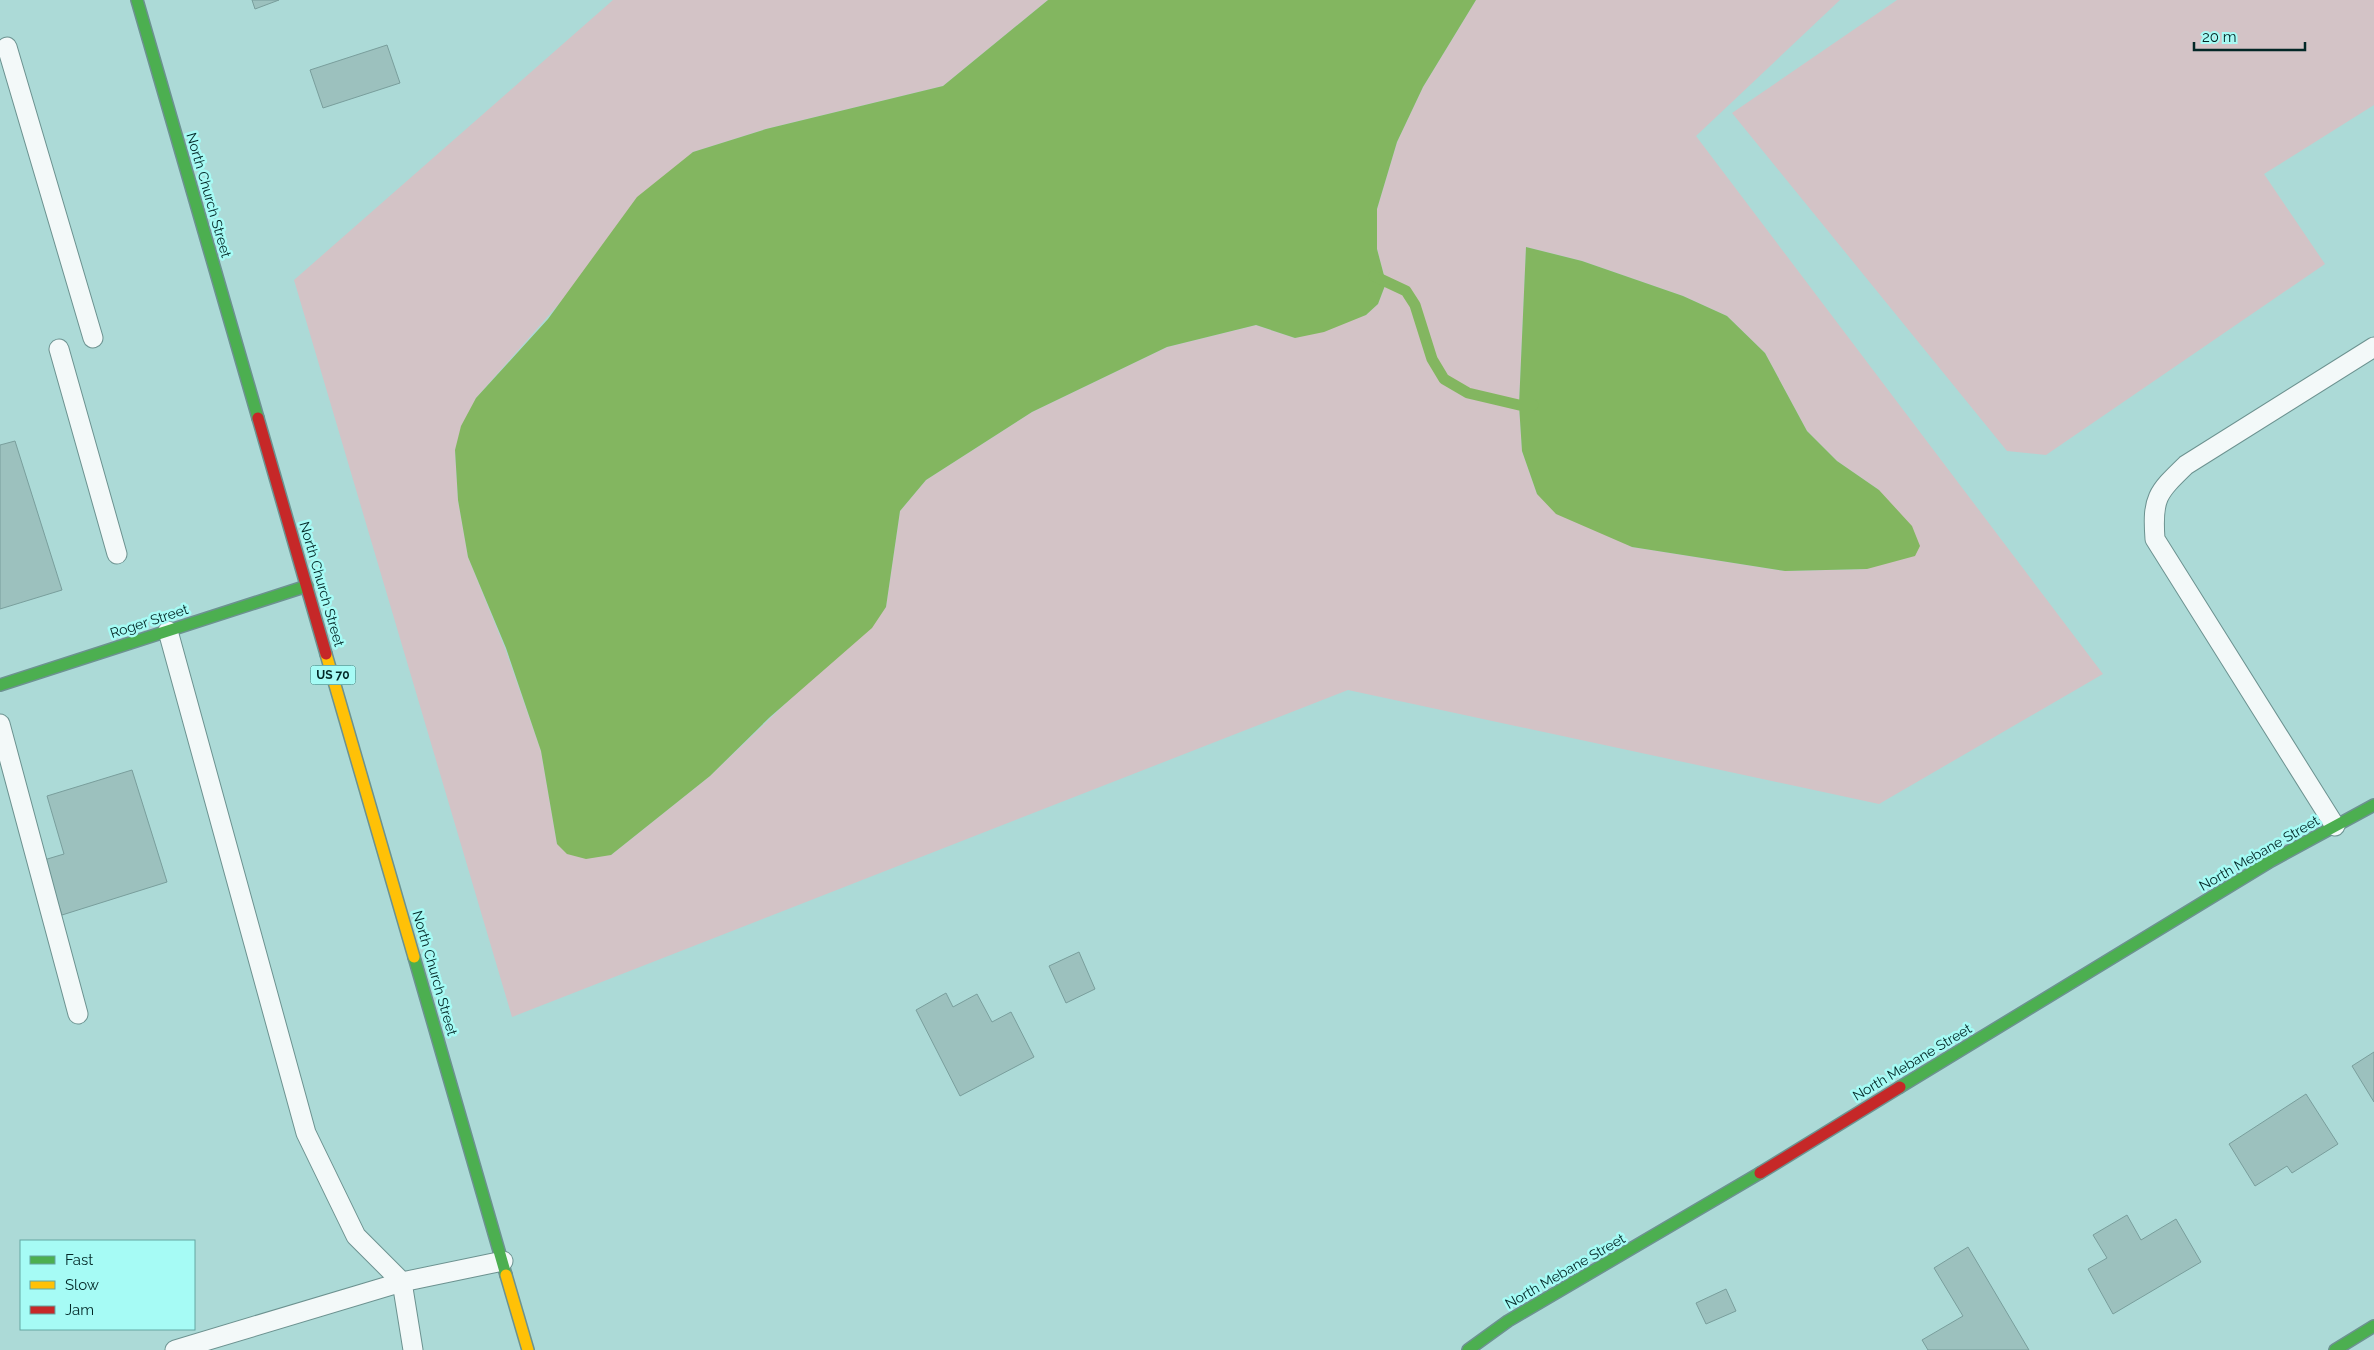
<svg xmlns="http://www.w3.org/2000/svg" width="2374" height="1350" viewBox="0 0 2374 1350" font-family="Raleway,sans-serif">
  <rect width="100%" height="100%" fill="#acdad7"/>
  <path fill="#d3c3c6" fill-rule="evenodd" d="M613,0H1048L943,86L766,129L693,152L476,398L455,450L458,500L468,557L505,648L541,751L557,844L611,855L710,776L886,607L900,511L926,480L1032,412L1167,347L1256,325L1295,338L1366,315L1378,304L1386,283L1377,249V209L1397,142L1423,87L1476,0H1840L1696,136L2103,674L1879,804L1348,690L512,1017L294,280ZM1526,247L1582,261L1683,296L1727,316L1765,353L1807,431L1837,461L1879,490L1867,569L1785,571L1632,547L1537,494L1522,451L1519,405Z
    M1897,0H2374V105L2264,174L2325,264L2046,455L2007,451L1732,113Z"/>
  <path fill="#83b660" d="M1048,0H1476L1423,87L1397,142L1377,209V249L1386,283L1378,304L1366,315L1324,332L1295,338L1256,325L1167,347L1032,412L926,480L900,511L886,607L872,628L770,717L710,776L611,855L586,859L567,854L557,844L541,751L506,648L468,557L458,500L455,450L461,426L476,398L548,319L637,197L693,152L766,129L943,86Z
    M1526,247L1582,261L1683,296L1727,316L1765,353L1807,431L1837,461L1879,490L1912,526L1920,546L1915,556L1867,569L1785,571L1632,547L1556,514L1537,494L1522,451L1519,405Z"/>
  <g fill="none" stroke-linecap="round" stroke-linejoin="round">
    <path stroke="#83b660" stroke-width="11" d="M1374,276L1406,291L1415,305L1432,359L1444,379L1468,393L1519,405H1533"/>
  </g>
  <path fill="#9cc1be" stroke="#799e9c" d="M252,0H279L255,9Z
    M387,45L400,83L323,108L310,70Z
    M15,441L62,590L0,609V445Z
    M132,770L167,882L62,915L44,860L64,854L47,796Z
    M1079,952L1095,989L1066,1003L1049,966Z
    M946,993L953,1007L977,994L992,1022L1011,1012L1034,1057L960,1096L916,1010Z
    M2374,1052V1102L2352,1066Z
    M2306,1094L2338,1144L2292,1173L2287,1166L2255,1186L2229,1144Z
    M2127,1215L2141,1240L2176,1219L2201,1262L2113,1314L2088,1269L2107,1258L2093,1235Z
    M1968,1247L2029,1350H1928L1922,1340L1963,1316L1934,1268Z
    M1726,1289L1736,1311L1706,1324L1696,1303Z"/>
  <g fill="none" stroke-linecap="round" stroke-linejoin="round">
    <defs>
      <path id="lane" d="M7,47L93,338
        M59,349L117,554
        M168,631L306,1133L356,1236L402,1282L175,1350
        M0,724L78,1014
        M2335,826L2155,539C2152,498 2157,493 2186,465L2374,347
        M413,1350L402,1282L503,1261"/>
      <path id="fast" d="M137,0L258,418
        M0,685L307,586
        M414,957L506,1275
        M1900,1087L2271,861L2374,805
        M1468,1350L1508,1321L1760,1173
        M2335,1350L2374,1326"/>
      <path id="slow" d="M326,654L414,957
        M506,1275L528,1350"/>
      <path id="jam" d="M258,418L326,654
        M1760,1173L1900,1087"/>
    </defs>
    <use href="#lane" stroke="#6c9290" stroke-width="21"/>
    <use href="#fast" stroke="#6c9290" stroke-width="14"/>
    <use href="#slow" stroke="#6c9290" stroke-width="14"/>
    <use href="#jam" stroke="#6c9290" stroke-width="14"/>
    <use href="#lane" stroke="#f3f9f9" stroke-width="19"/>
    <use href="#fast" stroke="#4caf50" stroke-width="11"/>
    <use href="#slow" stroke="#ffc107" stroke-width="11"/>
    <use href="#jam" stroke="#c62828" stroke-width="11"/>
  </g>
  <g text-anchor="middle" stroke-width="5" stroke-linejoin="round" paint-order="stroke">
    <rect fill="#a6fbf5" stroke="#336764" stroke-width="1" x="310.5" y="665.5" width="45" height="19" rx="4"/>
    <g font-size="12" font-weight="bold" fill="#022726">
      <text x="333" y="679">US 70</text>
    </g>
    <g font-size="14" fill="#022726" stroke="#a6fbf5">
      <text transform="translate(209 195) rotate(74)" y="5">North Church Street</text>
      <text transform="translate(322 584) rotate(74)" y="5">North Church Street</text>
      <text transform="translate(149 621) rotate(-18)" y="5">Roger Street</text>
      <text transform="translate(2259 853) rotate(-30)" y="5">North Mebane Street</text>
      <text transform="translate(435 973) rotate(74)" y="5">North Church Street</text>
      <text transform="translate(1912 1062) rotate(-31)" y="5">North Mebane Street</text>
      <text transform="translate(1565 1271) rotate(-30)" y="5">North Mebane Street</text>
    </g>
  </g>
  <rect x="20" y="1240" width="175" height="90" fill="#a6fbf5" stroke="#64a6a2"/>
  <rect x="30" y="1256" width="25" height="8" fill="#4caf50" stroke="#64a6a2"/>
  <text x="65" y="1265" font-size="15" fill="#022726">Fast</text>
  <rect x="30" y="1281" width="25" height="8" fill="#ffc107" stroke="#64a6a2"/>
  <text x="65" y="1290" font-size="15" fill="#022726">Slow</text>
  <rect x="30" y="1306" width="25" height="8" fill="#c62828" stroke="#64a6a2"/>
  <text x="65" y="1315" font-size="15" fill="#022726">Jam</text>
  <path d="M2194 42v8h111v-8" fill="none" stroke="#022726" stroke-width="2.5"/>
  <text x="2202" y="42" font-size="15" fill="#022726" stroke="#a6fbf5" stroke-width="4" paint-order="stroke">20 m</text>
</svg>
